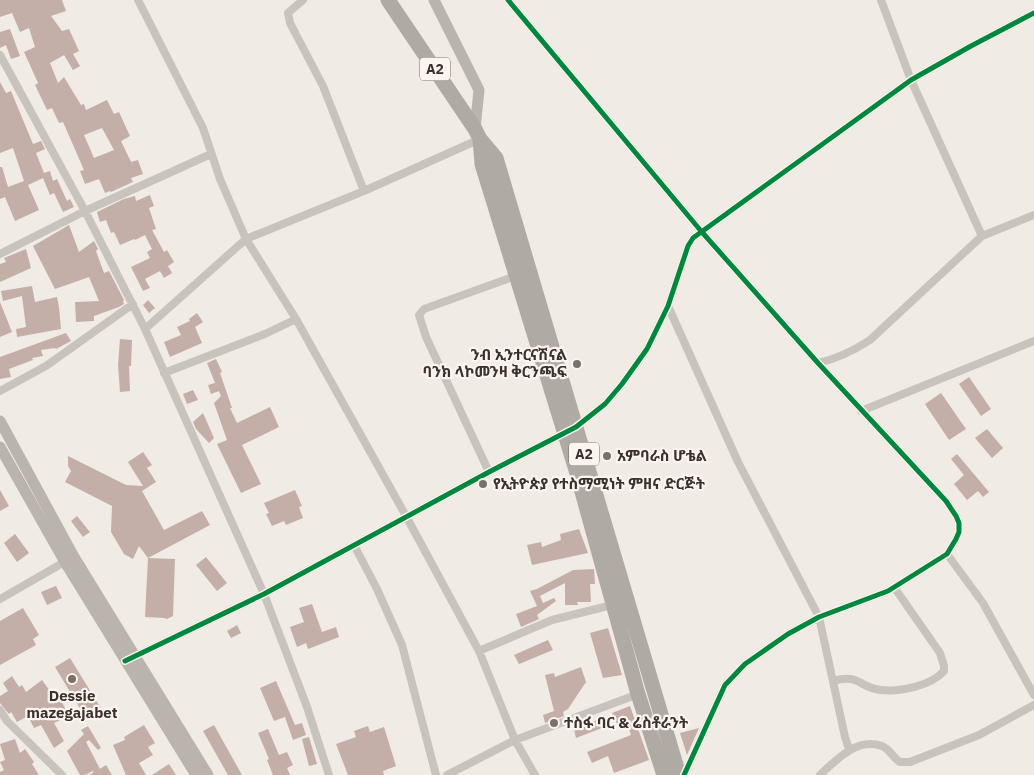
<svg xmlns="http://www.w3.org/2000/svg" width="1034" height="775" viewBox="0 0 1034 775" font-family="'IBM Plex Sans','Noto Sans Ethiopic',sans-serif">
  <rect width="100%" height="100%" fill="#f0ebe5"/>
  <path fill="#c3afa7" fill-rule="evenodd" d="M0,0H62L66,11L51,16L62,31L69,29L79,51L73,54L80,66L73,70L64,55L50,63L58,83L64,77L81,105L84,104L86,110L107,100L114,114L119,112L130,136L121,141L131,162L138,160L143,174L131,178L133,182L111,192L110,191L105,193L99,179L85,184L80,171L84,170L63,122L59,123L52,108L47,110L35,85L38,83L24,52L35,47L29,28L20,32L12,13L0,17ZM102,128L114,150L94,158L84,135Z
    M10,29L20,56L11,59L6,45L0,48V32Z
    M0,82L6,93L11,91L33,144L41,141L45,149L36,153L44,173L50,171L53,181L57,179L67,201L70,199L74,207L63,212L54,193L50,195L43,178L28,185L39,210L15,221L5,197L0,199V167H2L8,187L24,181L13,148L0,153Z
    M150,195L154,206L149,208L156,229L152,230L164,252L167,250L174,262L168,266L172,273L164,278L160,271L145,279L150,288L143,291L131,267L150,258L147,252L152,249L145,235L135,240L134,239L120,245L114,232L111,233L106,220L100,222L97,212L124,199L135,196L136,201Z
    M69,225L79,252L94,241L98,249L96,251L104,273L109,271L124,300L123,301L124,304L119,307L94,316V321L76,322L75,302L99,301L89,277L55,289L33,246Z
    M26,249L31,268L0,282V264L6,262L4,258Z
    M32,286L35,302L57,297L59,307L61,329L17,337L16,329L26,327L22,296L3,301L1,291Z
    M148,300L155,308L149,313L143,305Z
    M0,302L12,332L0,337Z
    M197,313L203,322L195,327L202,343L170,357L164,342L181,335L177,327L190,321L189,319Z
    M66,333L71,341L56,349L55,348L41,350L43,356L32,358L33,360L9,369L11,377L0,379V357Z
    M120,339L132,340L131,366H129L130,391L120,392L118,365Z
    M216,359L222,372L220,373L232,408H230L237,423L270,407L279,427L242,445L261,484L241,493L217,444L227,440L214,403L221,396L219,391L211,394L208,385L215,383L207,363Z
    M969,377L991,409L981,416L959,384Z
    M193,390L198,400L187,404L183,394Z
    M941,393L966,429L949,440L925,404Z
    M203,413L214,438L209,443L196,429L193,422Z
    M987,429L1003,448L992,458L975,438Z
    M143,452L152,465L147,468L156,482L142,491L164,530L202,511L210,525L148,558L175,559L173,616L167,619L164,618L145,617L148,558L139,546L133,559L124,554L111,532L112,506L65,482L71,471L68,466V456L126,485L143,486L128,462Z
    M957,454L989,492L983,497L978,491L967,500L954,484L964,475L951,459Z
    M0,490L9,506L0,511Z
    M295,490L302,506L299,507L303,518L286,525L284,521L272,526L266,514L269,513L264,503Z
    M77,516L90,532L83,537L71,521Z
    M579,529L588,553L532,565L527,545L541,542L542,547L561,540L560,534Z
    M15,534L29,553L17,562L4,543Z
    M206,557L227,583L217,591L196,565Z
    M594,569L595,584H590L591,602H577L578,605H565V583L540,596L543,603L554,598L556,601L537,615L539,619L521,627L516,614L537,606L530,591L537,589L573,570Z
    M56,586L62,598L47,605L41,592Z
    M312,604L322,632L336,627L339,637L308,649L306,643L297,647L290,627L304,622L299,608Z
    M23,608L39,635L33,639L36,645L0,665V621Z
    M237,625L241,633L231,638L227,631Z
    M608,628L622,675L603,678L590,633Z
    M548,640L553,650L519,664L514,655Z
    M70,658L102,710L87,720L55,667Z
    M581,667L586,682L568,709L563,712L564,716L545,723L543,715L554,711L545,675L554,673L555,677Z
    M12,676L19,687L22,685L26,692L42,680L58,702L61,700L69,716L54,723L64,741L54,748L41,725L34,728L28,716L17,722L11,712L9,714L0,703V696L8,691L3,683Z
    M276,681L295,725L302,723L306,735L293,740L285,717L274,721L260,688Z
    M630,706L649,760L614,773L608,756L592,763L587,752L631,735L626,721L617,724L612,713Z
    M599,719L602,728L576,738L574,729Z
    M144,725L155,743L148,747L153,755L139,763L146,775H126L113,745L125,740L124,737Z
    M214,725L242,775H228L203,731Z
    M88,726L101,748L98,750L89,740L86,742L100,769L106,765L112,775H89L93,773V771L85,775H80L67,751L84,734L81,730Z
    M368,726L370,732L384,727L396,766L383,771L384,775H348L336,744L356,737L354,731Z
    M699,728L687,755L680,733Z
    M268,729L279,755L287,752L293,765L287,768L290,775H273L267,760L269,759L258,733Z
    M309,737L317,764L309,766L302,739Z
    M15,739L20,753L25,749L34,762L32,764L39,775H0V772L4,770L0,762L5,760L0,744Z
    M169,764L176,775H152Z"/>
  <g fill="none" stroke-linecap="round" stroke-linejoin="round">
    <path stroke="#c9c3be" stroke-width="8" d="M138,0L203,128L220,179L246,239L296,319L406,516L479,651L515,740L535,775
      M303,0L288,13L290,23L323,86L364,191
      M508,0L701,231L818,363L946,501L956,516L959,523V532L956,539L947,554L888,591L819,617L788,634L745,664L725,685L684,775
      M881,0L911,80L982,236
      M0,55L85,211L145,329L264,594L307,707L329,775
      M0,254L85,211L211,154
      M668,306L738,462L819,617L845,737L849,749
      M145,329L246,239L364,191L480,139
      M818,363C837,359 853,351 870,340L982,236L1034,215
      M164,373L265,334L296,319
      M0,391L46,366L133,304
      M861,411L1034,341
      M489,472L426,337L419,315L424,309L518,275
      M354,545L377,589L402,645L436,775
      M947,554L983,603L1034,695
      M0,599L68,560
      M479,651L552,620L616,604
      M131,658L264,594L489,472L576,427L605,404L622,384L647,349L668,306L688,246L693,238L911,80L971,46L1034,13
      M833,681C861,673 858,688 881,690C900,692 931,686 944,671V666L940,653L894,587
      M0,710L7,721L62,775
      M447,775L515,740L641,693
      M820,775C836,760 857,737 882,746C890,749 893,758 900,762H910L979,735L1034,705"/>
    <path stroke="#bab3ae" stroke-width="11" d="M434,0L479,90L475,129
      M0,421L74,557L208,775
      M0,447L65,562L196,775"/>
    <path stroke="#afaaa4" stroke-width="15" d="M388,0L475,129L480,139L496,158L679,775
      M480,139L482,164L576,470L638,694L664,775"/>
    <defs>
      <path id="cycleway" d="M508,0L701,231L818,363L946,501L956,516L959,523V532L956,539L947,554L888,591L819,617L788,634L745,664L725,685L684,775
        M125,661L264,594L489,472L576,427L605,404L622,384L647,349L668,306L688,246L693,238L911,80L971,46L1034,13"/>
    </defs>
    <use href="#cycleway" stroke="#fbf5ee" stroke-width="8"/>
    <use href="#cycleway" stroke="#00873e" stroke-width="5"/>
  </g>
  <g fill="#7a716c" stroke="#fbf5ee" stroke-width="2">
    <circle cx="577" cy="364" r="5"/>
    <circle cx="607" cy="456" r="5"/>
    <circle cx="483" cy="484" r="5"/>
    <circle cx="72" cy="679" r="5"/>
    <circle cx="554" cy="723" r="5"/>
  </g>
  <g text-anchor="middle" stroke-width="4.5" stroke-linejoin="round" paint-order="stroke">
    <g fill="#fbf5ee" stroke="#756b66" stroke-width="1">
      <rect x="420" y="57.5" width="30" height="23" rx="4"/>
      <rect x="569" y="442.5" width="30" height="23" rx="4"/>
    </g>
    <g font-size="14" font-weight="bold" fill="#3b302b">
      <text x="435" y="74">A2</text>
      <text x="584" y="459">A2</text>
    </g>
    <g font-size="15" font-weight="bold" fill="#3b302b" stroke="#fbf5ee" text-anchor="start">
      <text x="567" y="360" text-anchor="end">ንብ ኢንተርናሽናል<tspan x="567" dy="17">ባንክ ላኮመንዛ ቅርንጫፍ</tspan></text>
      <text x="617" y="461">አምባራስ ሆቴል</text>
      <text x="493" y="489">የኢትዮጵያ የተስማሚነት ምዘና ድርጅት</text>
      <text x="72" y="701" text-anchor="middle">Dessie<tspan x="72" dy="17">mazegajabet</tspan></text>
      <text x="564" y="728">ተስፋ ባር &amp; ሬስቶራንት</text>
    </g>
  </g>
</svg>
